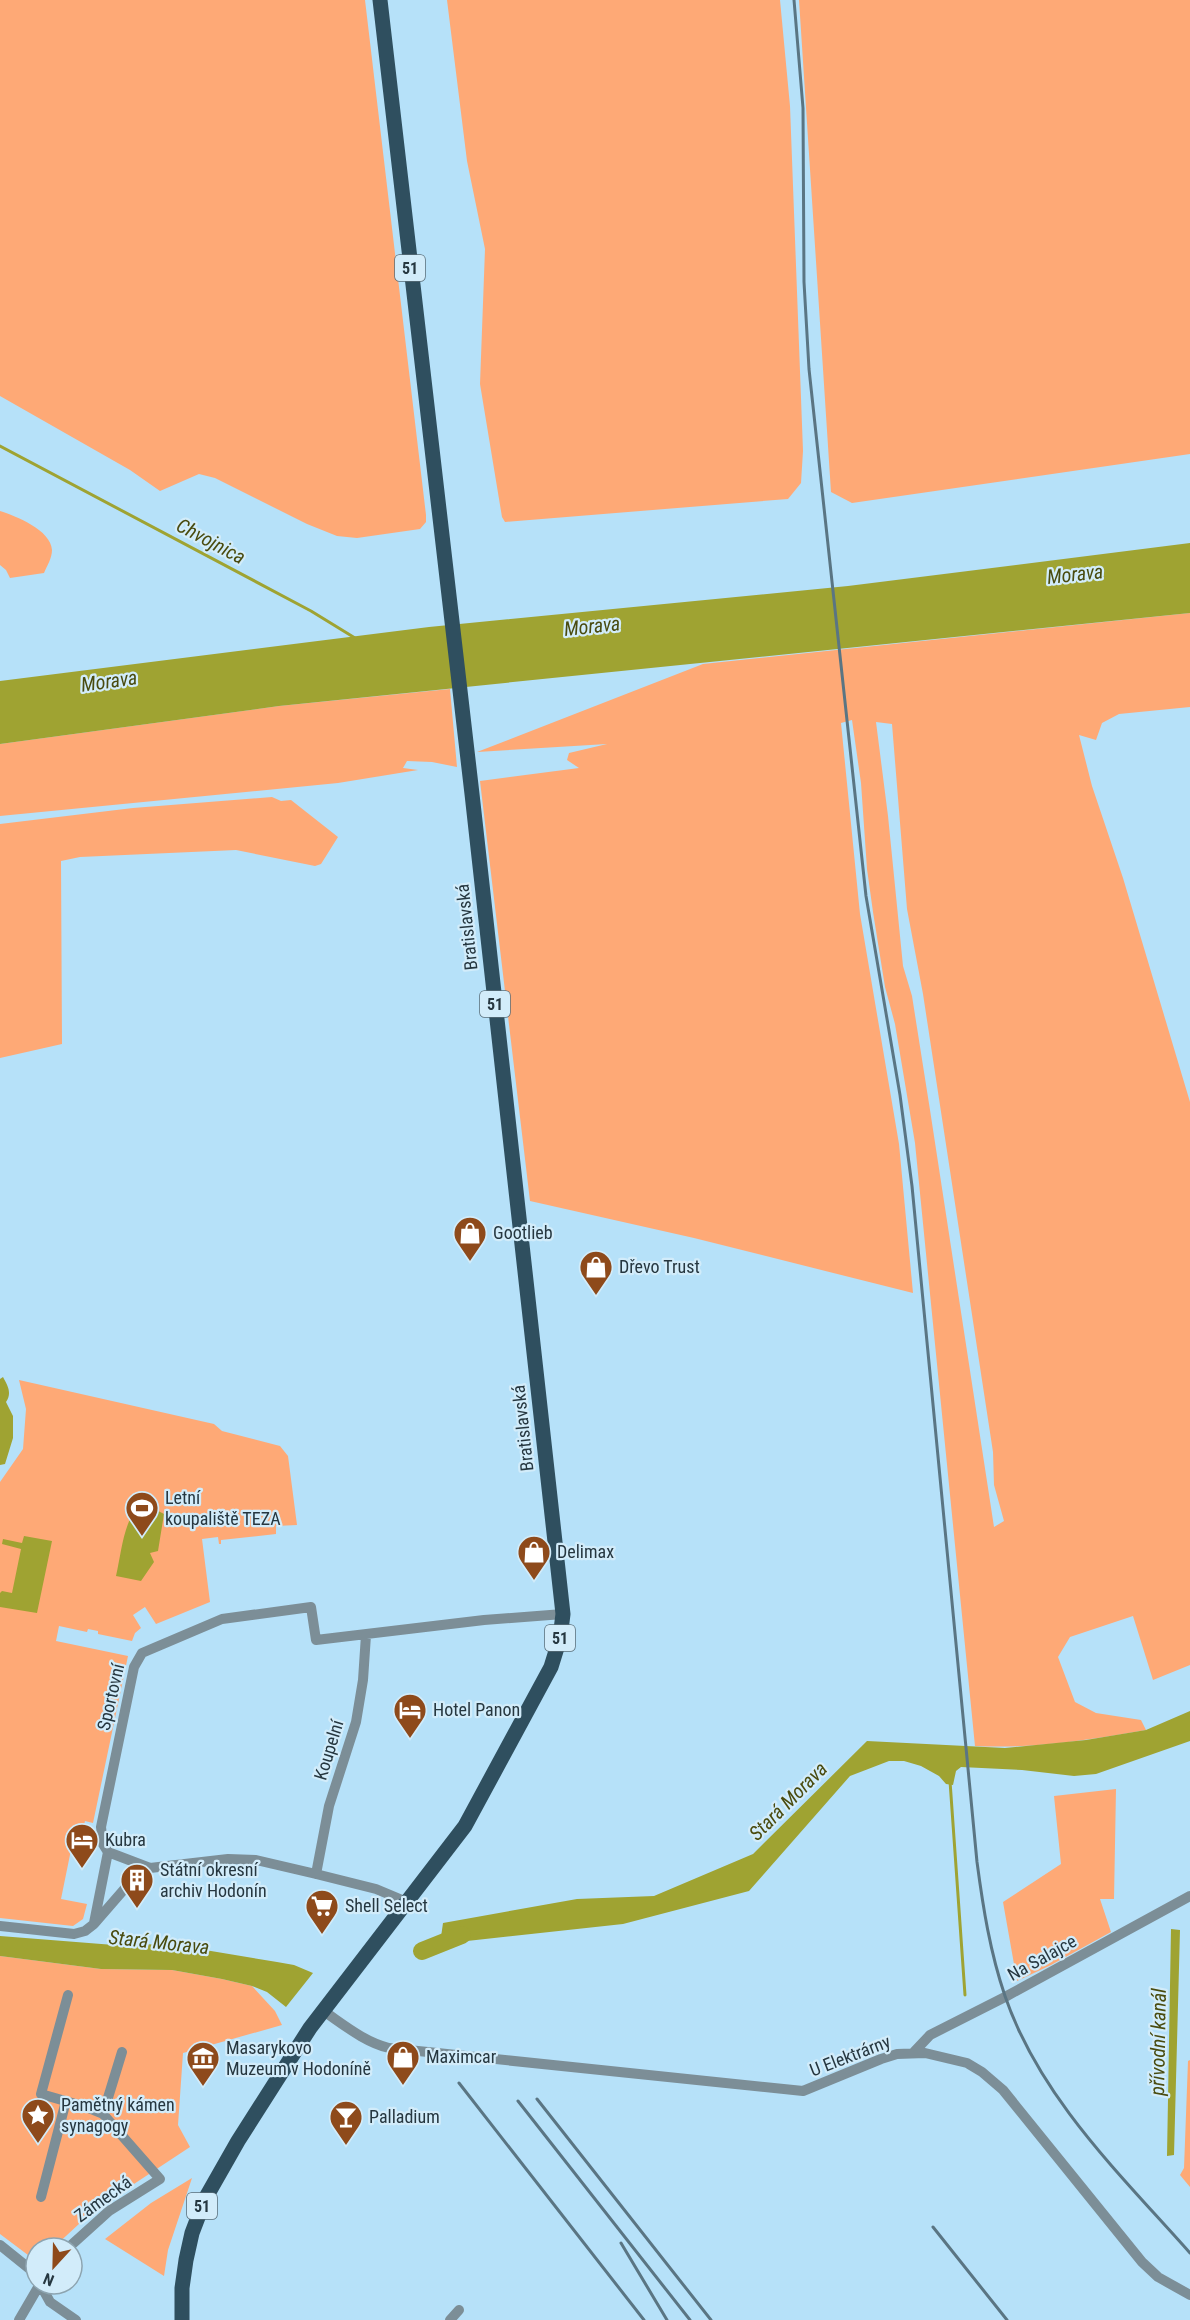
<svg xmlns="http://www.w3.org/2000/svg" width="1190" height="2320" viewBox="0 0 1190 2320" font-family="'Roboto Condensed',sans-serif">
  <rect width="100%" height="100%" fill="#b6e1f9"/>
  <path fill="#fea976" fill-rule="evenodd" d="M0,0H365L426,515V522L420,529L357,538L337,536L307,524L215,478L199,474L160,491L130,470L0,396Z
    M447,0H780L790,106L803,451L801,483L788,499L505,522L502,517L480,384L485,249L467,161Z
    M799,0H1190V454L852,503L831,492Z
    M0,511C16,516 51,530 52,550C52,558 47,566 44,573L10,578L6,570L0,565Z
    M1190,613V707L1119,714L1102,723L1096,740L1079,735L1092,786L1123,878L1190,1102V1665L1153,1680L1133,1616L1070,1637L1058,1657L1075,1702L1096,1713L1141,1720L1146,1730C1090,1740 1032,1749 975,1746L915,1143L895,1024L885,987L873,912L867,869L861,783L852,720L841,723L860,914L899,1144L913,1293L694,1238L530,1201L480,781L579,768L567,760L569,753L607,744L477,752L703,664ZM876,722L892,724L907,909L923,994L993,1452L994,1485L1004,1521L994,1527L930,1110L912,996L903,966L888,816Z
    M450,689L457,767L432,762L407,761L403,768L418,770L338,783L0,816V744L279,706Z
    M272,797L281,801L291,800L338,837L321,864L315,866L236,850L80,857L61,861L62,1044L0,1058V824L133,808Z
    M19,1380L214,1424L222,1431L280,1446L288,1456L297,1525L276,1526V1534L221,1540V1544H219L218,1537L202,1539L210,1602L156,1624L145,1607L133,1615L141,1628L135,1633L132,1641L98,1634V1631L88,1629L87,1632L59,1626L56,1641L128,1656L93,1823L85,1821L80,1841L73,1840L61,1899L87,1904L83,1919L73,1926L0,1918V1482L23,1449L26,1409Z
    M1116,1789L1114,1899H1100L1111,1932L1051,1965L1017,1981L1003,1902L1061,1864L1054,1796Z
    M0,1956L101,1969L172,1970L222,1979L252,1986L275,2011L282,2025L183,2053L178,2125L190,2147L93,2211L53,2248H36V2261L0,2234Z
    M1190,2060V2187L1180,2175L1184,2168L1188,2061Z
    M192,2178L168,2250L164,2276L105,2239L151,2203Z"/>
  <path fill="#9fa332" d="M1190,543V613L279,706L0,744V681L429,627L848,586Z
    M3,1377C8,1386 12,1393 6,1402L13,1416V1438L5,1464L0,1465V1379Z
    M141,1502L164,1514L158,1551L150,1553L154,1562L141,1581L116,1576C122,1550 123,1522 141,1502Z
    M24,1536L52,1541L37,1613L0,1607V1593L2,1591L12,1593L21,1549L2,1544L3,1539L22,1543Z
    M1190,1711V1741L1096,1774L1074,1776L1022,1770L961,1767L956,1771L953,1785L946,1784L939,1776L921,1766L904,1761H889L850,1776L749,1891L623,1924L440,1944L443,1923L577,1899L654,1896L753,1854L867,1741L1005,1748L1086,1740L1146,1730Z
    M1171,1929L1180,1930L1174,2155L1167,2156Z
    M0,1936L114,1945L169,1944L277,1962L294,1965L313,1973L286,2007L267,1992L252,1986L222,1979L172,1970L101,1969L0,1956Z"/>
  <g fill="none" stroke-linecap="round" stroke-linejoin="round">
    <path stroke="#9fa332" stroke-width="3" d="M0,446L311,611L355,638
      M950,1781L965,1995"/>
    <path stroke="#9fa332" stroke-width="18" d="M422,1951L462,1935"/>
    <path stroke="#7c8e97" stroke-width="10" d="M108,1852L103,1844L101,1827L134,1667L142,1653L222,1619L311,1607L316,1640L484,1620L563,1614
      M108,1852L150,1868
      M316,1874L329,1806L356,1722L363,1680L366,1635
      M94,1923L108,1852
      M0,1926L74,1934L85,1931L94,1924L127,1886L150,1868L228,1859L256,1860L316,1874L376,1889L407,1902
      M68,1995L41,2094L86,2107L103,2114L160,2179L109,2211L68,2248
      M322,2010C343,2024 364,2042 389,2048L803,2091L881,2059L897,2054L925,2053L967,2063L982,2072L1003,2090L1142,2262L1158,2277L1190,2295
      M914,2052L930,2035L1005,1997L1190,1896
      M103,2114L122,2052
      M41,2197L66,2101
      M0,2245L36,2274
      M40,2284L50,2302L76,2320
      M19,2320L40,2284
      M450,2320L459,2310"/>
    <path stroke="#2f4f5f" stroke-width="15" d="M182,2320V2288L186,2260L192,2233L205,2199L238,2141L310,2028L465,1826L551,1667L560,1638L563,1614L472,794L380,0"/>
    <path stroke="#5a7583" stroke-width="3" d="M794,0L803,108L804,282L809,369L866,896L900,1095L912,1186L977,1862C983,1907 990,1952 1005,1996C1040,2098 1120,2174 1190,2253
      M459,2083L644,2320
      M537,2099L711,2320
      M518,2101L690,2320
      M933,2227L1007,2320
      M621,2243L667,2320"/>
  </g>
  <defs>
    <symbol id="shop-pin" viewBox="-11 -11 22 30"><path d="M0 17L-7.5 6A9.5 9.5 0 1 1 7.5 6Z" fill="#8e4a1b" stroke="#d2ecfa"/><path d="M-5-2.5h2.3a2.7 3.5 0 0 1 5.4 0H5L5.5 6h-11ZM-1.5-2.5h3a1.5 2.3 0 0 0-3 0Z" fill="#fff"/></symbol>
    <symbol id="stadium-pin" viewBox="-11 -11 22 30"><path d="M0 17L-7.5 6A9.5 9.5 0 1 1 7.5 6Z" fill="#8e4a1b" stroke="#d2ecfa"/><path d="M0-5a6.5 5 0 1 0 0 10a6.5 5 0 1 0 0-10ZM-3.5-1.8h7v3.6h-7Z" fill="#fff"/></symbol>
    <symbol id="hotel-pin" viewBox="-11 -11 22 30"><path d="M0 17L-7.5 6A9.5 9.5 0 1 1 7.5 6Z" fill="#8e4a1b" stroke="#d2ecfa"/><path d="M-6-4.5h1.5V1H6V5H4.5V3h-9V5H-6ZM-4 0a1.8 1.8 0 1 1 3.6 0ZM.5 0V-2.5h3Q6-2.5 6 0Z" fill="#fff"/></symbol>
    <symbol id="building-pin" viewBox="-11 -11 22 30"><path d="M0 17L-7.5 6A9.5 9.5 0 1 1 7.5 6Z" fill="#8e4a1b" stroke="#d2ecfa"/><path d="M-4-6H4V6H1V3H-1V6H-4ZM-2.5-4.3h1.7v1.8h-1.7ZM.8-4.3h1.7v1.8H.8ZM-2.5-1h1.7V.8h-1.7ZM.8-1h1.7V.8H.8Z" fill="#fff"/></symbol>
    <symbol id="supermarket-pin" viewBox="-11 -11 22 30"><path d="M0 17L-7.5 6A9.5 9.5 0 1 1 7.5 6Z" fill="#8e4a1b" stroke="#d2ecfa"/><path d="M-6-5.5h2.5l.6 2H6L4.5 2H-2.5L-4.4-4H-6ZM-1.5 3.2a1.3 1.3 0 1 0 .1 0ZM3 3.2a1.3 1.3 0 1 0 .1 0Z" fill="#fff"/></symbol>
    <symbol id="museum-pin" viewBox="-11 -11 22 30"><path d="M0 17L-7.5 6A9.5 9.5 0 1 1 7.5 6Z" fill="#8e4a1b" stroke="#d2ecfa"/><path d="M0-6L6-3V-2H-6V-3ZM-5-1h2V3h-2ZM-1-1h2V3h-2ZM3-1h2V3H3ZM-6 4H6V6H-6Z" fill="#fff"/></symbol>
    <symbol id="sight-pin" viewBox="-11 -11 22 30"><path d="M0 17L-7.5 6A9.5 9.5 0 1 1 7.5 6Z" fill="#8e4a1b" stroke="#d2ecfa"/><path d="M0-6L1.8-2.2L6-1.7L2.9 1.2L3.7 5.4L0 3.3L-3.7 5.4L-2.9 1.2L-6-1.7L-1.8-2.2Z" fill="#fff"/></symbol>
    <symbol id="bar-pin" viewBox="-11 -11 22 30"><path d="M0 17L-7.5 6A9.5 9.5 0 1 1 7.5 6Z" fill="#8e4a1b" stroke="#d2ecfa"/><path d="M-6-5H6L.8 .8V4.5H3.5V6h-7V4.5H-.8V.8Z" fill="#fff"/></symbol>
  </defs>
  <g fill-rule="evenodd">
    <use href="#shop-pin" x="451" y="1214" width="38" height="52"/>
    <use href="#shop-pin" x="577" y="1248" width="38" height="52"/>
    <use href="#stadium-pin" x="123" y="1489" width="38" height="52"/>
    <use href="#shop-pin" x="515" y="1533" width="38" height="52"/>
    <use href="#hotel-pin" x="391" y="1691" width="38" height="52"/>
    <use href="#hotel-pin" x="63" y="1821" width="38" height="52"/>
    <use href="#building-pin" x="118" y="1861" width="38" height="52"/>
    <use href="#supermarket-pin" x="303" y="1887" width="38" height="52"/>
    <use href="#shop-pin" x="384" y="2038" width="38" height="52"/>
    <use href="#museum-pin" x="184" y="2039" width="38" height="52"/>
    <use href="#sight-pin" x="19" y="2096" width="38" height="52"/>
    <use href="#bar-pin" x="327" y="2098" width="38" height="52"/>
  </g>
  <g text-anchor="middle" stroke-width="4.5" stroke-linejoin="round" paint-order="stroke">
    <g fill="#d2ecfa" stroke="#5a6d78" stroke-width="1.5">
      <rect x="395" y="255" width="30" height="26" rx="4.5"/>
      <rect x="480" y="991" width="30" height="26" rx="4.5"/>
      <rect x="545" y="1625" width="30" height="26" rx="4.5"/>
      <rect x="187" y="2193" width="30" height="26" rx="4.5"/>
    </g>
    <g font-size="16" font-weight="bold" fill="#263740">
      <text x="410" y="274">51</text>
      <text x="495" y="1010">51</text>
      <text x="560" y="1644">51</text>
      <text x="202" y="2212">51</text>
    </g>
    <g font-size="18" fill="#263740" stroke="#d2ecfa">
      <text transform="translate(467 927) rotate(-96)" y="6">Bratislavská</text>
      <text transform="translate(523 1428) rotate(-96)" y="6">Bratislavská</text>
      <text transform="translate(111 1697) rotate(-77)" y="6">Sportovní</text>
      <text transform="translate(329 1750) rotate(-73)" y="6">Koupelní</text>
      <text transform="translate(1042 1958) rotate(-29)" y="6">Na Salajce</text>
      <text transform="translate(850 2056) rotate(-21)" y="6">U Elektrárny</text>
      <text transform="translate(103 2199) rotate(-36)" y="6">Zámecká</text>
    </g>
    <g font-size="18" fill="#263740" stroke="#d2ecfa" text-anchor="start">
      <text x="493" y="1239">Gootlieb</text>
      <text x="619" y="1273">Dřevo Trust</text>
      <text x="165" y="1504">Letní<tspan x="165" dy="21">koupaliště TEZA</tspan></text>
      <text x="557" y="1558">Delimax</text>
      <text x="433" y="1716">Hotel Panon</text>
      <text x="105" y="1846">Kubra</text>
      <text x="160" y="1876">Státní okresní<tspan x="160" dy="21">archiv Hodonín</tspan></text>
      <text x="345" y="1912">Shell Select</text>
      <text x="226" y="2054">Masarykovo<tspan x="226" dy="21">Muzeum v Hodoníně</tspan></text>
      <text x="426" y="2063">Maximcar</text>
      <text x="61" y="2111">Pamětný kámen<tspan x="61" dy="21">synagogy</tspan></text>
      <text x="369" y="2123">Palladium</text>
    </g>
    <g font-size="20" font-style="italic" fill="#494b0f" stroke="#d2ecfa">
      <text transform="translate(211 541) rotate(28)" y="7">Chvojnica</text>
      <text transform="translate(1075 574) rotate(-6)" y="7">Morava</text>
      <text transform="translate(592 626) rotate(-6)" y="7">Morava</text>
      <text transform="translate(109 681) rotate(-8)" y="7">Morava</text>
      <text transform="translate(788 1801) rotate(-45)" y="7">Stará Morava</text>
      <text transform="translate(159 1942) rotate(6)" y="7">Stará Morava</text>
      <text transform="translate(1158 2042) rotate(-89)" y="7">přívodní kanál</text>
    </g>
  </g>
  <g transform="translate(54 2266) rotate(202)"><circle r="28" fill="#d2ecfa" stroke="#8da4b0" stroke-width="1.5"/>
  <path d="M0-4.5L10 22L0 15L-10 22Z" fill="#8e4a1b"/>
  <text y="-9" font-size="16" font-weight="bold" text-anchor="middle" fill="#263740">N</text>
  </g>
</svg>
